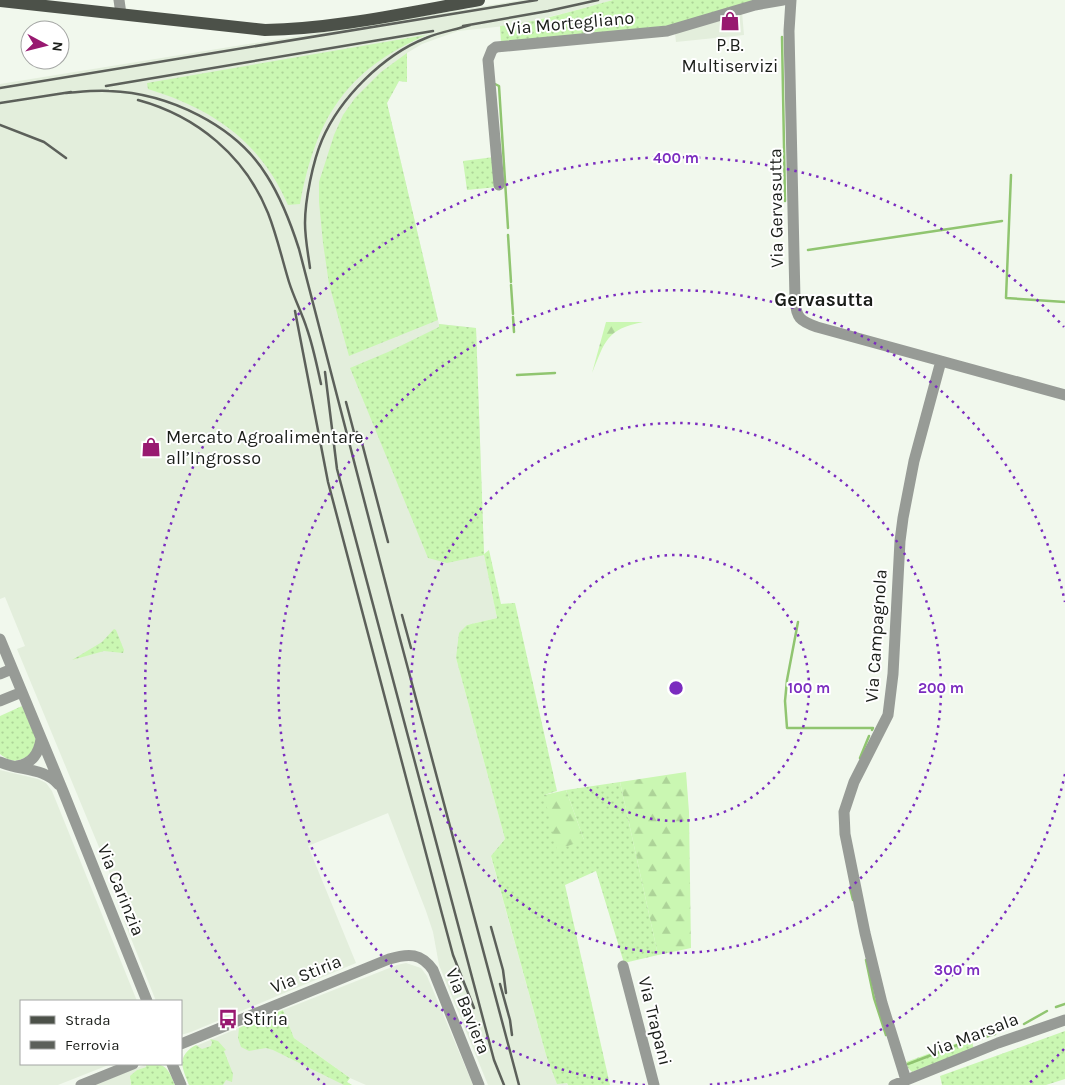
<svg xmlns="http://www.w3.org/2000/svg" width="1065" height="1085" viewBox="0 0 1065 1085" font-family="Karla,sans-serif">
  <defs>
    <pattern id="grass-dots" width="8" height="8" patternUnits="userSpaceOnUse" patternTransform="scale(1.25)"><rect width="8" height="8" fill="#caf7b2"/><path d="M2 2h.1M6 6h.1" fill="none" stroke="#add398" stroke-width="1.8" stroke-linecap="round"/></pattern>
    <pattern id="forest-firs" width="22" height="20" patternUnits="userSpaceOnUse" patternTransform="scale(1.25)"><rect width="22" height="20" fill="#caf7b2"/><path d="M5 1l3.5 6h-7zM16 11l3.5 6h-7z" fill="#add398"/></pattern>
  </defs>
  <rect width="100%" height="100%" fill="#f1f8ed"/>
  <path fill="#e3eedc" d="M522,0H613L569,12L515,25L458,31L422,44L407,53V82L399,81L387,103L439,324L476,328L484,555L497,618L467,625L456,658L505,839L491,857L546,1055L568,1085H488L439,965L433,932L426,911L388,813L308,846L356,963L191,1032L181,1035V1001H156L124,921L136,916L121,877L113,881L17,649L25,646L5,597L0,599V84Z
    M742,12L744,35L676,42L675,33Z
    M0,770L38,779L46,783L52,791L137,1001H21V1064H111L58,1085H0Z
    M406,963L421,968L427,976L473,1085H366L350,1078L294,1038L283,1010L397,965Z
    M253,1022L347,1082L352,1085H189L182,1065L184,1056L191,1048Z
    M146,1064V1067L137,1070L130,1080L131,1085H95Z"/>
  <path fill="url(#grass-dots)" d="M613,0H763L674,25L501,43L500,26C538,22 576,10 613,0Z
    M426,35C345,71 316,118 300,204L288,205C260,141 213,109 148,89L147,83Z
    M407,53V82L399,81L387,103L438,320L349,356L329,284L323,243L319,202V182L334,135L343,115L355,98L381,72Z
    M494,157L497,187L467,190L463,161Z
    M439,324L476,328L484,554L489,550L501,604L515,603L557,791L544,795L584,840L566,790L620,782L658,955L624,963L596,871L565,885L610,1085H568L567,1083L557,1084L546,1055L491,856L505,839L456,658L459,633L467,625L497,618L484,555L447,563L428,558L350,368L388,352L439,327Z
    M114,629L116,630L124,650L123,653L104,651L72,660L102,642Z
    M22,706L36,738L33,753C19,761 14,765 0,754V716Z
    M283,1010L294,1038L350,1078L347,1082L352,1085H344L273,1050L266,1048L249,1051L241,1047L238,1038L239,1028Z
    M1065,1031V1079L1046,1085H942L940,1076Z
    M971,1038L974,1049L912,1072L908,1068L906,1062Z
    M210,1039L218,1041L226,1050L224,1051L233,1074L232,1082L226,1080L223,1085H189C182,1068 176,1056 196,1045L202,1049L211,1046L212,1042Z
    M146,1064C165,1062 168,1068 175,1085H131L130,1076L137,1070L146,1067Z"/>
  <path fill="url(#forest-firs)" d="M606,322H643C606,329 605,342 592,373Z
    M686,772L689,812L691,948L658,955L620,782Z
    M566,790L584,840L557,850L544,795Z"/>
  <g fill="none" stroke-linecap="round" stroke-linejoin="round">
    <path stroke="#90c570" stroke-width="2.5" d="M782,37L785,201
      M495,84L499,86L508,228
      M1011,175L1006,298L1065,302
      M508,235L511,282
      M808,250L1002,221
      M511,285L513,314
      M513,317L514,332
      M517,375L555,373
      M798,622L787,680L785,701L787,728H873L872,730
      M860,758L869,736
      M850,888L853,900
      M866,960L874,998L886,1035
      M1056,1007L1065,1004
      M1024,1024L1047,1011
      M982,1038L995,1034
      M908,1064L968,1041"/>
    <path stroke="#979b96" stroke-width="11" d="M119,0L121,14
      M791,0L789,31L795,299C796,318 800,321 817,327L1065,395
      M499,185L488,60L492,50L496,47L667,31L755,5L783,0
      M0,639L63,791L147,1001
      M0,674L12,669
      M0,701L22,692
      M0,762C20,771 44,767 59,785
      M17,766C32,764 39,753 41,739
      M623,966L654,1085
      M181,1044L389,959C409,953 421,953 433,970L479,1085
      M172,1064L181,1085
      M906,1080L882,1003L865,933L845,834L844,812L854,782L888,715L893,674L900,541L903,518L914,461L941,361
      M81,1085L133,1064
      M894,1085L998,1043L1065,1020"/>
    <path stroke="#4c5149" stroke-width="12" d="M0,1L265,30C335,29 410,12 479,0"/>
    <path stroke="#5c605a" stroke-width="2.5" d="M463,26L548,11L598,0
      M106,86L433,31
      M0,88L537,0
      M64,93C79,92 95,90 109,91C168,93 236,125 267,176C281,198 291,224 299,249L399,635L519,1085
      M138,100C197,116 245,156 268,213C277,236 282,259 289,282C294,298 302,313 307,329C313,346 317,366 321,384
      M0,103L71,92
      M0,125L44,142L66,158
      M310,268C308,253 305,238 305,223C305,200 313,161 322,140C340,98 383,55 426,38C440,32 455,30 470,25
      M295,311L328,482L442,914L453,955L474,1008
      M325,372L337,469L494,1060L504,1085
      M346,402L356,440
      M357,432L362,443L388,542
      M402,615L411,648
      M491,927L503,970L506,993
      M500,984L510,1020L512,1035"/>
  </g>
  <g fill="none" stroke="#7b2cbf" stroke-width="2.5" stroke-dasharray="2.5 5">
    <circle cx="676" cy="688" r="133"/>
    <circle cx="676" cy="688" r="265"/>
    <path d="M1065 774A398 398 0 0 1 707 1085M645 1085A398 398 0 1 1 1065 602"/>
    <path d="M1064 1049A530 530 0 0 1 1027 1085M325 1085A530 530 0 1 1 1064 327"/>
  </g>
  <defs>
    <symbol id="shop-bare" viewBox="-9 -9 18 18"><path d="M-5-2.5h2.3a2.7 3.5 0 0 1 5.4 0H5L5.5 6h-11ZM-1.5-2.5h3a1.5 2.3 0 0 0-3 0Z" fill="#981970" stroke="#fff" stroke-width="2.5" paint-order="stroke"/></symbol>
    <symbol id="bus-bare" viewBox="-9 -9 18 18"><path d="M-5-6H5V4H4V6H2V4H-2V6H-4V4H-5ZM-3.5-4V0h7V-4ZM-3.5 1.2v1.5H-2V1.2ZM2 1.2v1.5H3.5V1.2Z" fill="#981970" stroke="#fff" stroke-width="2.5" paint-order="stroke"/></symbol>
  </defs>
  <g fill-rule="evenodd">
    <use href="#shop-bare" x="716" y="7" width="28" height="28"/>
    <use href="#shop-bare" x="137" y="433" width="28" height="28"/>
    <use href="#bus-bare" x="214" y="1005" width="28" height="28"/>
  </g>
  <g text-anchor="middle" stroke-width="4" stroke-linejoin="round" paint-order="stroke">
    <g font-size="18" fill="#1a1d19" stroke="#fff">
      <text transform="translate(570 23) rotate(-5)" y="6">Via Mortegliano</text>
      <text transform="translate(776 208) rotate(-91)" y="6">Via Gervasutta</text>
      <text transform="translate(876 636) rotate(-86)" y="6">Via Campagnola</text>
      <text transform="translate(121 890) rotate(68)" y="6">Via Carinzia</text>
      <text transform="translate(306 974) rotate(-22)" y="6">Via Stiria</text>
      <text transform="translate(468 1011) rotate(68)" y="6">Via Baviera</text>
      <text transform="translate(655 1021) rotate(76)" y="6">Via Trapani</text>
      <text transform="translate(973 1035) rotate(-21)" y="6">Via Marsala</text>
    </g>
    <g font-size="18" fill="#1a1d19" stroke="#fff" text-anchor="start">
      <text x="730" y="51" text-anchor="middle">P.B.<tspan x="730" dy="21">Multiservizi</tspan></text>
      <text x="166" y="443">Mercato Agroalimentare<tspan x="166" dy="21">all’Ingrosso</tspan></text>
      <text x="243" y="1025">Stiria</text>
    </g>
    <g font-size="19" font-weight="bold" fill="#1a1d19" stroke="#fff">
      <text x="824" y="306">Gervasutta</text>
    </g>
  </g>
  <circle cx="676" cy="688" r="8" fill="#7b2cbf" stroke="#fff" stroke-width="2.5"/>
  <g font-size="15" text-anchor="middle" font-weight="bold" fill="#7b2cbf" stroke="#fff" stroke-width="4" stroke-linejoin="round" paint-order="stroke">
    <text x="676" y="163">400 m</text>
    <text x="809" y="693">100 m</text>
    <text x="941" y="693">200 m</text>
    <text x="957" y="975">300 m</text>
  </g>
  <rect x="20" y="1000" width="162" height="65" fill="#ffffff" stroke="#a3a5a3"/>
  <rect x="30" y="1016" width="25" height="8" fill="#4c5149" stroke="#a3a5a3"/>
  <text x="65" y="1025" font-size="15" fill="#1a1d19">Strada</text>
  <rect x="30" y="1041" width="25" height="8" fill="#5c605a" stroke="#a3a5a3"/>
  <text x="65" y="1050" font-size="15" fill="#1a1d19">Ferrovia</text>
  <g transform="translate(45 45) rotate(97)"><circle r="24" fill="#ffffff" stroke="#a3a5a3"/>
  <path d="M0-4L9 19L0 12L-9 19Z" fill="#981970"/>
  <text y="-8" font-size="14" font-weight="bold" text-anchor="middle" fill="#1a1d19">N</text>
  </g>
</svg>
